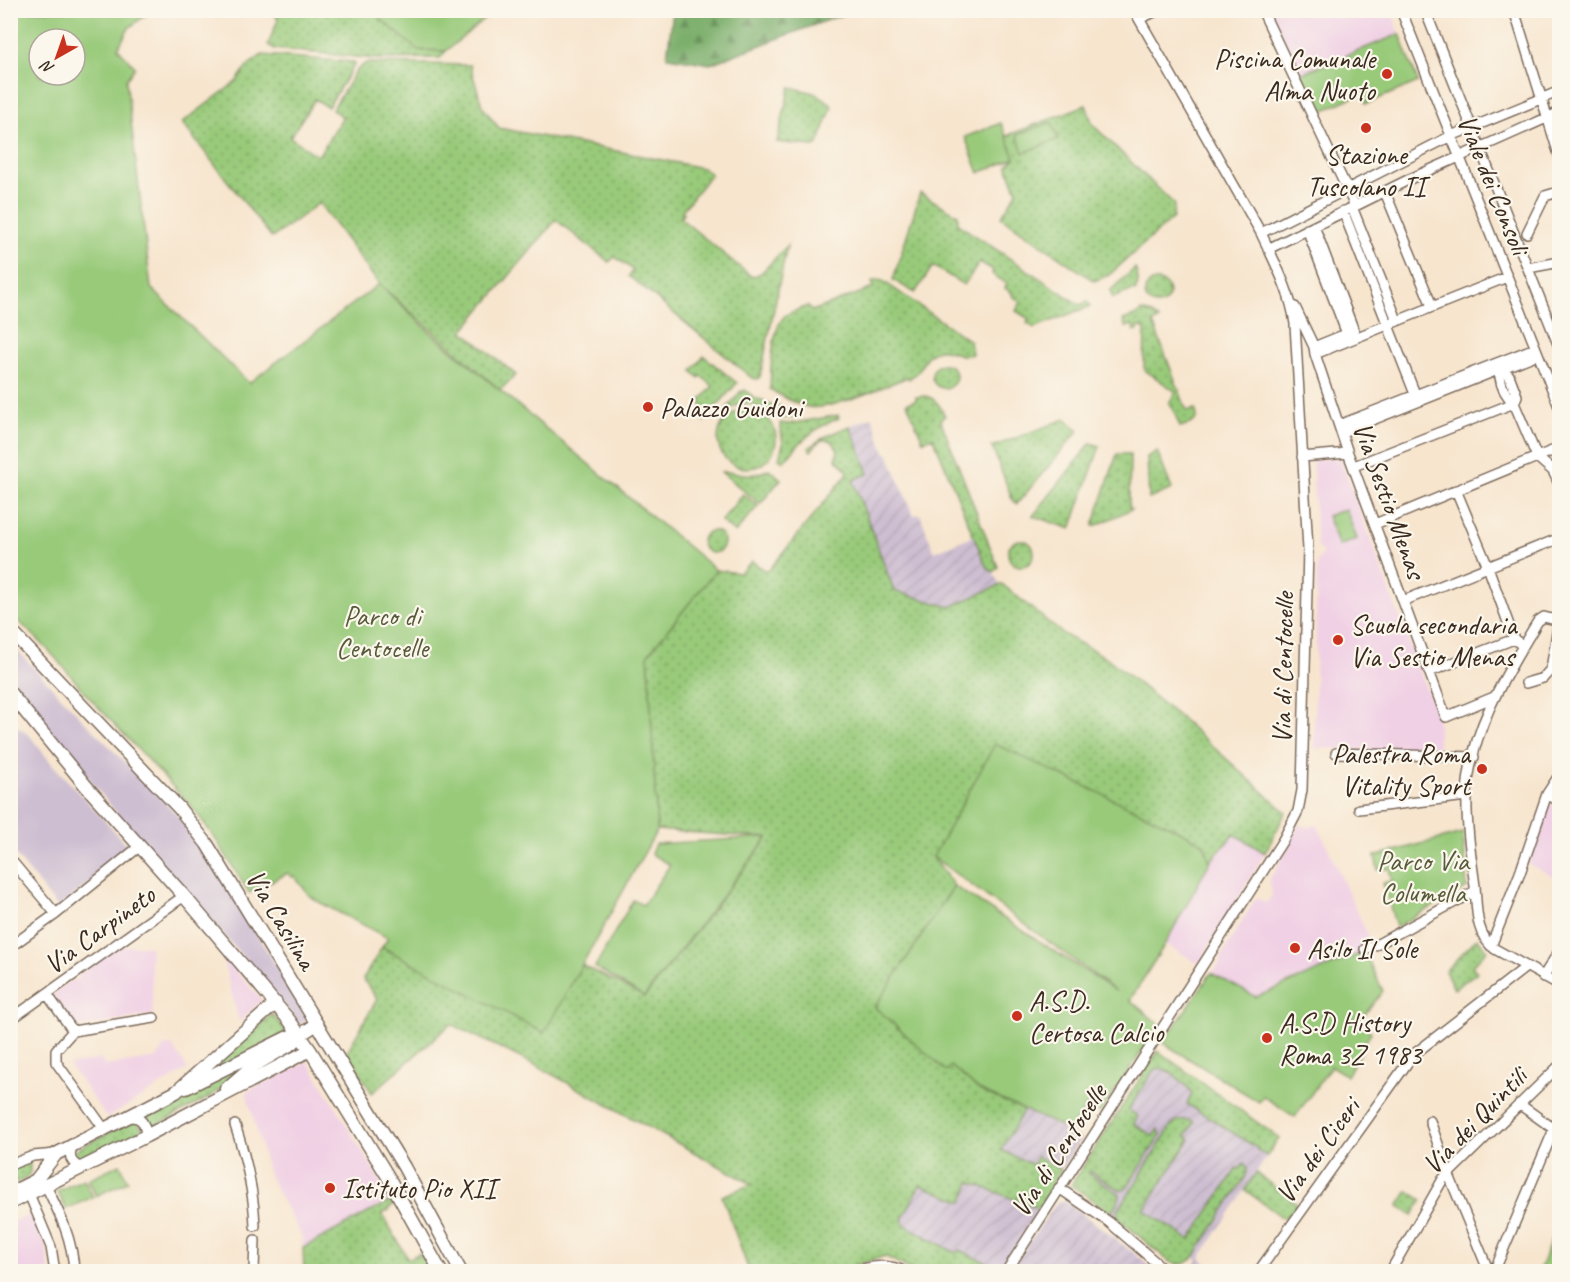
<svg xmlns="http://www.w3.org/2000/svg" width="1570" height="1282" viewBox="0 0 1570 1282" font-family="Caveat,sans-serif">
  <defs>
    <pattern id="industrial-furrows" width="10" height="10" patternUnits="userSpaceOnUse" patternTransform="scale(1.5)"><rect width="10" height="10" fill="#cebed1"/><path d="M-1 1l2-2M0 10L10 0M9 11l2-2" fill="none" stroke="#b2a3b3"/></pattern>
    <pattern id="grass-dots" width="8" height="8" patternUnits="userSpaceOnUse" patternTransform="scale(1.5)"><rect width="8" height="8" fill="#99ca7a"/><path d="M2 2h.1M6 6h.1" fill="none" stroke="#7ea463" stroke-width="1.8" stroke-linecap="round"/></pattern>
    <pattern id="forest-firs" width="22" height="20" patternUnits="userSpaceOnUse" patternTransform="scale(1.5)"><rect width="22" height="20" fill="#7aae6a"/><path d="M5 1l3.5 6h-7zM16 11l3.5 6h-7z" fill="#658e57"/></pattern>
  </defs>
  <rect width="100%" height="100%" fill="#fbf7ec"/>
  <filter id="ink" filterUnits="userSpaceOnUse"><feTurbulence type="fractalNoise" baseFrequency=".0167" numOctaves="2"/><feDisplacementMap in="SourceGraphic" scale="12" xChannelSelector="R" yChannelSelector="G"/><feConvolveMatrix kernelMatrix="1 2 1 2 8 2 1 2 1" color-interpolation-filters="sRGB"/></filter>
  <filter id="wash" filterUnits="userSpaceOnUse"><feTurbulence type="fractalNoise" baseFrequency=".008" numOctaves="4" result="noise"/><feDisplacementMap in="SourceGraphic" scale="24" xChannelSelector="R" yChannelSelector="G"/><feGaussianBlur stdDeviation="1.35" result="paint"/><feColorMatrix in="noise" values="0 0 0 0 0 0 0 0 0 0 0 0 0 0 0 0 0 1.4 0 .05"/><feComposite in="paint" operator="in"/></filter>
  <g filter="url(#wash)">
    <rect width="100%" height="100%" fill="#f7e5ce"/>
    <path fill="#f0d0e4" d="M1271,11H1391L1400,34L1300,74Z
      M1340,458L1438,720V752L1314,748L1317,561L1321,557L1322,551L1317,547L1312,460Z
      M1549,802L1559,809V879L1528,864Z
      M1299,824L1308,828L1317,824L1370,940L1362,944L1364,952L1256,997L1211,973L1217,967L1220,962V958L1256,898L1267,903L1272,894L1269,879L1276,870Z
      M1234,834L1265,853L1199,964L1165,944L1210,862Z
      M119,946H150L153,1015L76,1027L52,994L72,980L75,981L79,979V974Z
      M222,956L262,1000L239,1022Z
      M172,1045L188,1069L107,1118L69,1065L101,1059L105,1066L157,1058L163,1047Z
      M307,1060L392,1200L303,1248L302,1237L270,1178L246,1092L303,1064V1062Z
      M32,1213L47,1249L49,1271H11L10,1223Z"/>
    <path fill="url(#industrial-furrows)" d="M872,417L885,453H888L913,515L920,514L934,552L973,536L986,566L993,572L1000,585L951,607L894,591L853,479L869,473L850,426Z
      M1158,1051L1279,1138L1200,1258L1216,1271H1191L1198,1260L1194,1257L1190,1261L1181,1265H1176L1170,1262L1111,1213L1071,1185Z
      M1024,1110L1081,1138L1061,1170L1038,1156L1033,1165L1001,1150Z
      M970,1182L1039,1209L1001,1269L959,1250L957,1253L905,1225L902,1220L920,1185L962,1202Z
      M1061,1201H1065L1143,1260L1153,1271L1009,1272L1057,1202Z"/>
    <path fill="#cebed1" d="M10,643L86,723L188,826L207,854L309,1019L299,1025L278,997L115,811L11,682Z
      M10,722L29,735L52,764L131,849L58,908L11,849Z"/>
    <path fill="url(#grass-dots)" stroke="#6a7a4c" stroke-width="1.5" d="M371,10L418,50L446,51L440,58L377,59L275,49L268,45L278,19L271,11Z
      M262,55L354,62V65L328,107L315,99L290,137L318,156L343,117L332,110L356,71L366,63L470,65L482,106L499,128L703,168L711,174L682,211L684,213L680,218L752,277L761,273L787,246L760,377L757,379L752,378L629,276L633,270L615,257L609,262L556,220L463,331L516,375L500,390L379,284L319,203L272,238L182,123L237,81L247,66Z
      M790,87C805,91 823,92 832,107L818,144L814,146L777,142Z
      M1086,105L1093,125L1174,204L1173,218L1109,275L1094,281L1001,217L1017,192L1007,166L1015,158L1006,136Z
      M920,193L958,215V224L1080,305L1087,302L1091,306L1034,328L1027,323L1029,319L1016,311L1021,302L1012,296L1013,294L1005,288L1007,284L992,274L993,270L980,262L964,285L933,266L915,293L893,280Z
      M1135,268C1138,277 1140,283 1135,291L1133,290L1113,298L1110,291Z
      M876,280L883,281L970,341L972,354C958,359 952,348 939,350C923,353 924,366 917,373C915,375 911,377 909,379L908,377C886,385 829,412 808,407C795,404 781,396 770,389C771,371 771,326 786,315C792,311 801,309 808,306L812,311L873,288L872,282Z
      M1145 293a12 12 0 1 1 24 0a12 12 0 1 1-24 0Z
      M1141,311L1152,314L1159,320L1153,323L1187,411L1195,409C1201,422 1191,424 1180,427L1173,409L1169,403L1176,392L1146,371L1144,368L1145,328L1138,327V331H1134L1133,325L1126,327L1123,320L1137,315Z
      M704,356L737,383L704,421L701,400L713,386L701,376L699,378L692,371Z
      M932 376a12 12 0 1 1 24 0a12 12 0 1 1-24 0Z
      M745,390L756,399L762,400L774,407L776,405L795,414V416C769,427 760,387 724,412L741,391L742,392Z
      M925,396C936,398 941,407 945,416L940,419L998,567L993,572L986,566L933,437L923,441L907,403L916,400V397Z
      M718 439a29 29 0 1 1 58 0a29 29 0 1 1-58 0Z
      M838,415L839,418C812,429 802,440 783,462L779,458L783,444L780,423L789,424Z
      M1065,419L1079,430L1017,504L1013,501L992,447Z
      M850,426L869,473L853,480L894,591L950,607L1002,584L1063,634L1107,658L1183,720L1286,812L1265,853L1234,834L1210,862L1204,844L1168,825L933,857L954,886L875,1007L947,1071L950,1065L979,1090L1024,1110L1001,1150L1033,1165L1037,1156L1061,1170L1039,1209L970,1182L963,1202L920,1185L902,1220L905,1225L956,1253L959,1250L1001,1269L1000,1271H913L885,1256L838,1271H749L722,1196L752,1184L535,1065L451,1024L372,1093L347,1052L377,999L363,979L382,947L544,1032L582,965L645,997L768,838L657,830L648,654L716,570L740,573L752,561L764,570H769L848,473L847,470L836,459L838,450L832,441C820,438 818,442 811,451L809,448C821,437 835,432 850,426Z
      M1091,443L1100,446L1071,529L1033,516Z
      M1157,451L1172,489L1149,499L1147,457Z
      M1117,454H1130L1129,507L1132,509L1095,526H1093Z
      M769,469L781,479L760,504L721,472C741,471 748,480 769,469Z
      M743,494L758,506L735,533L721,521Z
      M702 542a11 11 0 1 1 22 0a11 11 0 1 1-22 0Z
      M1008 553a13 13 0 1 1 26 0a13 13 0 1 1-26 0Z
      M1477,938L1487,950L1472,966L1477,972L1454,989L1445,971Z
      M272,1014L288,1033L204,1077Z
      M282,1043L210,1097L150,1129L148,1123L143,1116Z
      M1158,1051L1279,1138L1267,1156L1257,1150V1148L1187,1104L1192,1093C1188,1086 1172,1072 1163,1069C1159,1067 1157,1069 1153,1071L1129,1109L1130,1111L1138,1116L1134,1124L1153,1136L1158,1129L1161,1135L1127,1187L1124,1190H1120L1090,1171L1088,1173L1120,1194L1119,1199L1111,1213L1071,1185Z
      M1183,1120H1189L1194,1122L1186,1135L1190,1139L1144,1210L1190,1240L1237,1168L1240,1169L1244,1163C1248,1166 1247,1171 1246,1176L1194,1257C1187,1265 1180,1266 1170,1262L1115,1216L1171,1126L1177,1121Z
      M132,1121H137L142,1129L139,1134L82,1162L75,1159V1150Z
      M27,1160L30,1165V1173L24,1179L11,1185L10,1168Z
      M1256,1173L1297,1204L1286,1220L1245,1190Z
      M1408,1191L1422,1200L1413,1215L1398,1206Z
      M392,1200L395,1204L389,1208V1210L382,1214L408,1259L420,1253L431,1271H304L303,1248Z"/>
    <path fill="url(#forest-firs)" stroke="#5a6c44" stroke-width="1.5" d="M673,11V10L852,11L710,64L667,57Z"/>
    <path fill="#99ca7a" stroke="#6a7a4c" stroke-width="1.5" fill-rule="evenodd" d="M10,11H151L129,28L118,48L135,67L126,80L151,288L249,383L379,284L430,332L716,570L648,654L657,830L544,1033L382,947L388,938L319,902L309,895L294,876L292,877L288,873L249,893L219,844L193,808L84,692C62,664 38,637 11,615ZM39,39H75V75H39Z
      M371,11V10L494,11L446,51L418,50Z
      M1400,34L1418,82L1366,104L1362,93L1318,113L1300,74Z
      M1052,122L1058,139L1023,153L1017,135Z
      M1001,123L1015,158L979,173L965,137Z
      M1346,509L1357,539L1339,546L1327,516Z
      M995,744L1168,825L1204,844L1210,862L1165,944L1130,1000L1160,1025L1100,1113L1087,1105L1069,1130L979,1090L951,1066L946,1071L875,1007L954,886L1116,991L933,857Z
      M1463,833L1467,888L1396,927L1383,883L1392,881L1389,868L1378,870L1375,856Z
      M768,837L644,997L595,967L633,900L643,905L670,865L651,854L655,844Z
      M1364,952L1383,991L1359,1022L1371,1032L1347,1076L1331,1066L1295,1117L1263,1096L1259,1102L1163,1043L1211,973L1256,997Z
      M120,1164L128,1181L96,1196L88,1179Z
      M84,1179L93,1197L66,1209L57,1191Z
      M1559,1220V1271H1539Z"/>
  </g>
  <g filter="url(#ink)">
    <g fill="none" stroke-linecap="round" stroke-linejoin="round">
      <defs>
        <path id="minor" d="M1262,10L1355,206
          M1401,10L1560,409
          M1425,10L1560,349
          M1514,10L1560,158
          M1139,19L1159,10
          M1385,192L1432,306
          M1352,207L1395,315
          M1343,211L1417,399
          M1314,226L1354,331
          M1307,229L1347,334
          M1261,233L1451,136L1560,91
          M1527,233L1545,196L1555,193L1560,196
          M1268,249L1412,178L1560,112
          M1528,268L1560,262
          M1295,307L1314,347L1315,354L1348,453L1446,717L1494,697
          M1314,347L1341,336
          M1315,354L1507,277
          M1339,425L1535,348
          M1342,432L1538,354
          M1560,455L1553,471L1560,486
          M1302,457L1348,453
          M1354,466L1514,403C1507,397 1501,387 1500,377C1499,371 1501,369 1498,363
          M1553,471L1537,457L1552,451L1560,452
          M1456,490L1488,567L1514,639L1523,646
          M1375,524L1537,457L1514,403L1517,396L1509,375L1501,369
          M1403,601L1560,538
          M1560,623L1559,621L1544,617L1538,621C1506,674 1470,731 1467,794C1466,824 1471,857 1475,886C1477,909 1475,935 1495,949L1560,985
          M1429,672L1514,639
          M1526,683L1543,678L1551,669L1560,614
          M1336,753L1474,757
          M1547,794L1560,802
          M1359,809L1467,796
          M10,859L56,914
          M1491,946L1520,873L1547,794L1560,774
          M10,947L56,914L140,846
          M1365,949L1378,944L1475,891
          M1543,977L1560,950
          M47,994L73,1031
          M10,1020L184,896
          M73,1031L56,1050V1062L105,1130
          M73,1031L154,1018
          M1519,1104L1554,1129
          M129,1117C142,1116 145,1124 146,1136
          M1430,1121L1448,1173L1489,1272
          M235,1125C246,1158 254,1191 255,1226
          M72,1147C68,1157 71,1163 81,1168
          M10,1165L33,1156L56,1154
          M46,1186C60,1214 73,1240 74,1272
          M1059,1188L1109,1222L1167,1272
          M27,1189L51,1247L55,1272
          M254,1270L255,1240
          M852,1272C870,1266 888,1263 905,1272
          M1006,1272L1283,840L1298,811L1302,790L1308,549L1295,324C1291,292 1274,261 1261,233L1134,10
          M1258,1272L1413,1055L1526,967
          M1390,1272L1443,1179L1560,1065
          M1494,1272L1560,1115"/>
        <path id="major" d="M10,630L179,808L207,844L404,1167L461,1272
          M10,693L86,786L184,896L289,1020L310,1050L387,1175L441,1272
          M186,1088L288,1037L300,1035
          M226,1089L250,1068L293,1043L300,1035L317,1024
          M10,1193L36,1180L56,1154L176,1092L276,1003
          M10,1203L146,1136L310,1050"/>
      </defs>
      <use href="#minor" stroke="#7d6b5c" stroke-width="12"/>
      <use href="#major" stroke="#7d6b5c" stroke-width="15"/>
      <use href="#minor" stroke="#fff" stroke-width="9"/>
      <use href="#major" stroke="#fff" stroke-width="12"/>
    </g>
  </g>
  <g fill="#c8321e" stroke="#fbf7ec" stroke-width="2">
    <circle cx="1387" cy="74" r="6"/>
    <circle cx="1366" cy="128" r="6"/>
    <circle cx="648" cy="407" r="6"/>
    <circle cx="1338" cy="640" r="6"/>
    <circle cx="1482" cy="769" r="6"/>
    <circle cx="1295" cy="948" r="6"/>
    <circle cx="1017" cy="1016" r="6"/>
    <circle cx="1267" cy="1038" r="6"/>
    <circle cx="330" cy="1188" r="6"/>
  </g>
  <g text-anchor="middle" stroke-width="4.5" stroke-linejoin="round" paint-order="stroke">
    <g font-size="28" fill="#3b2a1e" stroke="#fbf7ec" text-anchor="start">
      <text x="1375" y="68" text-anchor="end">Piscina Comunale<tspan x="1375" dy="32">Alma Nuoto</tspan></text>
      <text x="1366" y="164" text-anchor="middle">Stazione<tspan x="1366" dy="32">Tuscolano II</tspan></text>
      <text x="660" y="417">Palazzo Guidoni</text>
      <text x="1350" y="634">Scuola secondaria<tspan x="1350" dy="32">Via Sestio Menas</tspan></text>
      <text x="1470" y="763" text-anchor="end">Palestra Roma<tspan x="1470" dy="32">Vitality Sport</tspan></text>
      <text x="1307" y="958">Asilo Il Sole</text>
      <text x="1029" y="1010">A.S.D.<tspan x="1029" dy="32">Certosa Calcio</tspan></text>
      <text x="1279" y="1032">A.S.D History<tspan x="1279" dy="32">Roma 3Z 1983</tspan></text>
      <text x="342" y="1198">Istituto Pio XII</text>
    </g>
    <g font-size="28" fill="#3b2a1e" stroke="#fbf7ec">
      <text transform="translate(1494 184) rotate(68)" y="10">Viale dei Consoli</text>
      <text transform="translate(1390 500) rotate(70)" y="10">Via Sestio Menas</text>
      <text transform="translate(1282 668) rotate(-89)" y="10">Via di Centocelle</text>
      <text transform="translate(282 919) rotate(59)" y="10">Via Casilina</text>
      <text transform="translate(99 929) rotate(-36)" y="10">Via Carpineto</text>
      <text transform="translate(1474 1120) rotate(-46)" y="10">Via dei Quintili</text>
      <text transform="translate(1058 1150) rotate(-57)" y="10">Via di Centocelle</text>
      <text transform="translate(1317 1150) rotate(-54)" y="10">Via dei Ciceri</text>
    </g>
    <g font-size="28" fill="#575a3a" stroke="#fbf7ec">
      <text x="382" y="625">Parco di<tspan x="382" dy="32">Centocelle</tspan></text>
      <text x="1423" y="870">Parco Via<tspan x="1423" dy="32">Columella</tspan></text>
    </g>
  </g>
  <rect width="1570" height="1282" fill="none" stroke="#fbf7ec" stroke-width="36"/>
  <g transform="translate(57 57) rotate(220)"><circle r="28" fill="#fbf7ec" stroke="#aea59a" stroke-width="1.5"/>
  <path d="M0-4.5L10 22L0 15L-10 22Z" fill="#c8321e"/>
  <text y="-9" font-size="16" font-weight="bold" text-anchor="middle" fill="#3b2a1e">N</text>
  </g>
</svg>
